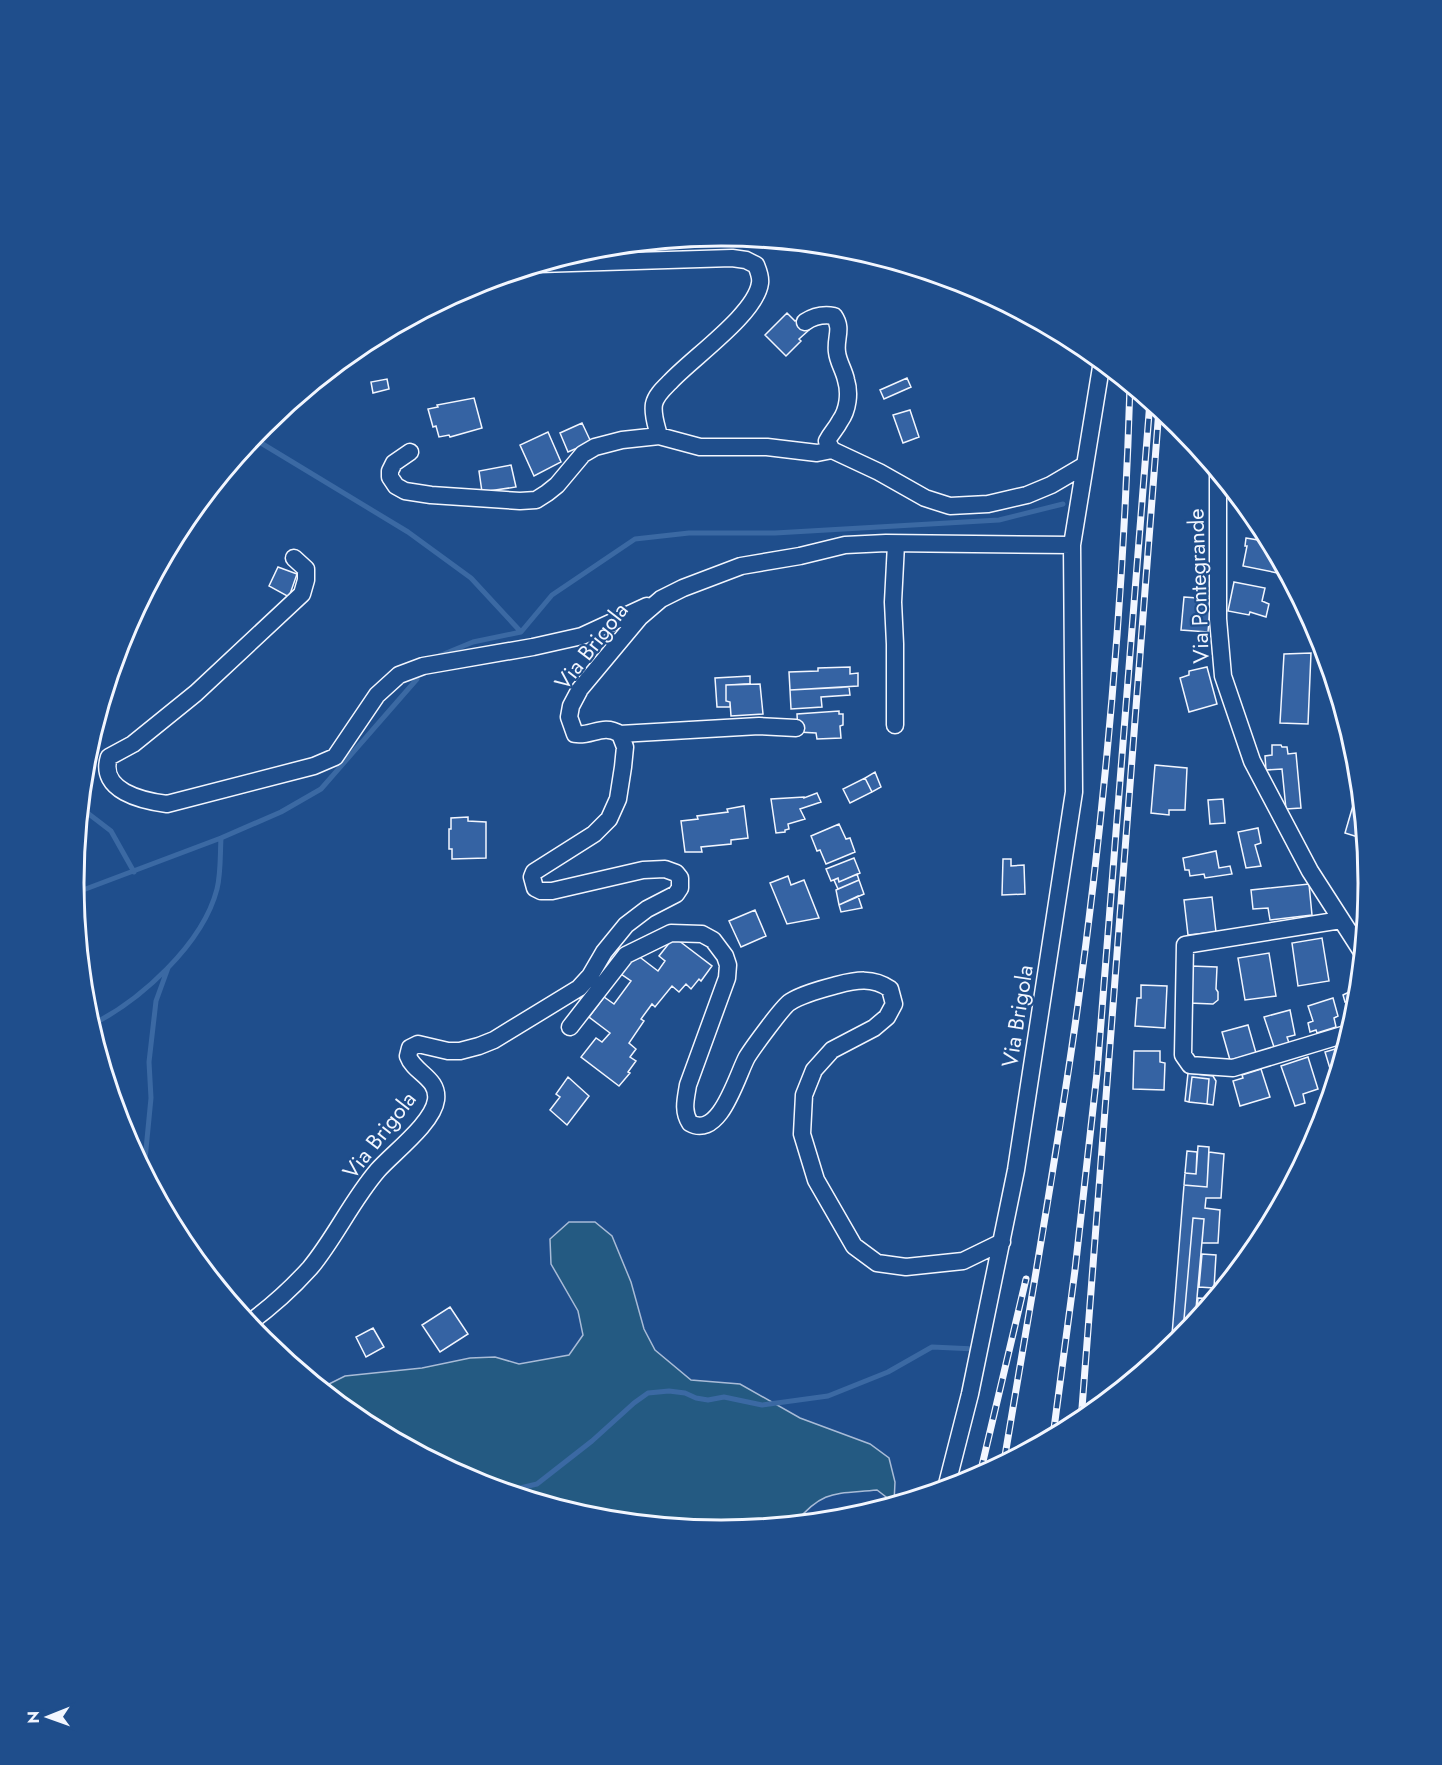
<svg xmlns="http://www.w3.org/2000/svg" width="1442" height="1765" viewBox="0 0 1442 1765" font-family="Jost,sans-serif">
  <rect width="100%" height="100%" fill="#1f4e8c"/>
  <path fill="#245a82" stroke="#a8bbd7" stroke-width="1.5" d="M569,1222H595L612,1236L631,1282L644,1329L655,1350L691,1380L740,1384L800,1418L870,1444L889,1458L895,1482L894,1503L877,1490C836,1494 823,1489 795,1523L721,1530L594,1517L473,1481L361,1421L321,1388L345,1376L422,1368L470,1358L495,1357L519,1364L569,1355L583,1335L578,1311L551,1264L550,1239Z"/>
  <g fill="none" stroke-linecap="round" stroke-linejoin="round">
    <path stroke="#3b69a3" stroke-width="5" d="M249,442L261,443L408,532L471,578L521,632
      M439,656L473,642L521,632L552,595L635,539L689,533H775L999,520L1063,504
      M81,808L111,831L134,872
      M75,893L221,838L281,812L321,789L417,679
      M91,1025C140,1001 203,944 217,889C221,873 220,855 221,838
      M144,1170L151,1098L149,1062L156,1001L168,968
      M507,1491L537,1484L592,1441L634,1403L648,1393L669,1391L685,1393L696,1398L708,1400L724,1397L762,1405L828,1396L888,1372L932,1347L975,1349"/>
  </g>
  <path fill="#3563a3" stroke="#f2f6ff" stroke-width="1.5" d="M787,313L795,321L798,319L809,330L799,339L801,341L786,356L765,335Z
    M907,378L911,387L884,399L880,390Z
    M387,379L389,389L373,393L371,382Z
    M474,398L482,428L450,437L449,435L439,437L436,426L433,427L428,409L438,407L437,405Z
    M910,410L919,437L903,443L893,415Z
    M582,423L591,442L568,452L560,433Z
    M548,432L561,462L534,476L520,445Z
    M511,465L516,487L482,492L479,471Z
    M1246,538L1270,542L1284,569L1283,574L1243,566L1247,546H1245Z
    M278,567L297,574L289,597L269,586Z
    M1234,582L1265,588L1262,601L1269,604L1266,617L1250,612L1249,615L1228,611Z
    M1184,597L1211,599L1208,632L1181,630Z
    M1311,653L1308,724L1280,723L1284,654Z
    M850,667V674L858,673V686L790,690L789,672L818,671V668Z
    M1207,667L1217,704L1189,712L1180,678L1189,675V671Z
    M750,676V684L726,685V701L730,702V707H717L715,678Z
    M760,684L763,714L731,716L730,702L726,701V685Z
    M849,687L850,695L821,697L822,707L791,709L790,690Z
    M839,711V714H843V725L840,726L841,738L817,739L816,733L798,732L797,714Z
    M1272,745H1281L1282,747H1287L1288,754L1296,753L1301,808L1286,809L1282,769L1266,770L1265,756L1272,755Z
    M1354,751L1356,757L1357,767L1350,765Z
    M1155,765L1187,768L1185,810H1169V815L1151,813Z
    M875,772L881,787L872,792L865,778Z
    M865,778L872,792L850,803L843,789Z
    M817,793L821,802L800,809L805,819L788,824L789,829L785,830V832L776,833L771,799L804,797V798Z
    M1223,799L1225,823L1210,824L1208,800Z
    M1354,802L1361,804L1365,842L1357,840L1358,837L1345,833Z
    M744,806L748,838L731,840V844L701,847L702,852H685L681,821L698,819L697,816L728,812L727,809Z
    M468,817V821L486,822V858L452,859V849H449V829H451V818Z
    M839,824L846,839L850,838L855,852L826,864L820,850L817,851L811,836Z
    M1258,828L1261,843L1255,845L1261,866L1246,868L1238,832Z
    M1216,851L1219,868L1230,866L1232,874L1205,878L1204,874L1190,876L1189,870H1185L1183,858Z
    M854,858L860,873L839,882L838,878L831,881L826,869Z
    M1003,859H1011V866L1024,865L1025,894L1002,895Z
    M857,874L859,880L838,889L834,880L838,878L839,882Z
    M788,876L791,885L804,880L819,918L787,924L770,883Z
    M859,880L864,894L839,905L836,890Z
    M1309,884L1312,915L1270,920L1268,908L1253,909L1251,890Z
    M858,896L862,908L841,912L839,905Z
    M1212,897L1216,932L1188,935L1184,900Z
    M755,910L766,936L741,947L729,921Z
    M674,937L712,966L701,981L699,979L691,989L686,984L679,992L672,986L655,1007L652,1004L641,1019L644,1021L629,1043L636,1049L630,1057L636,1061L628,1072L630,1073L619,1086L581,1057L596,1038L602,1042L610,1033L589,1017L604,997L614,1004L631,981L621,974L637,955L658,971L665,961L659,956Z
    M1322,938L1329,981L1298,986L1292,943Z
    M1269,953L1276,996L1245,1000L1238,958Z
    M1191,966L1217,967L1216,989L1218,992V1000L1213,1004L1189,1003Z
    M1141,985L1167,986L1165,1028L1135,1026L1137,998H1141Z
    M1358,989L1356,1009L1351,991Z
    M1349,992L1352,1000L1345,1002L1343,995Z
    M1333,998L1338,1016L1334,1018L1336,1027L1317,1033L1316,1030L1310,1032L1308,1023L1313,1021L1308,1006Z
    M1290,1010L1295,1035L1287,1037L1289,1043L1274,1047L1264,1017Z
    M1248,1025L1256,1053L1230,1060L1222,1032Z
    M1345,1046L1334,1082L1325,1052Z
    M1134,1051H1160V1062L1165,1063L1164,1090L1133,1089Z
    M1308,1057L1318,1089L1303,1094L1305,1103L1295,1106L1281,1066Z
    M1261,1069L1270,1097L1240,1106L1233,1081L1243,1078L1242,1075Z
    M1188,1073L1213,1076L1216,1081L1213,1105L1207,1104L1209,1079L1192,1077L1189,1102L1185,1101Z
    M568,1077L589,1096L567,1125L550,1110L560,1097L556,1094Z
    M1192,1077L1209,1079L1207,1104L1189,1102Z
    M1198,1146L1209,1147L1207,1187L1184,1185L1185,1173L1196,1174Z
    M1187,1151L1197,1152L1196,1174L1185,1173Z
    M1209,1152L1224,1154L1221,1198H1206L1205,1208L1220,1210L1218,1243H1202L1204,1219L1193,1218L1184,1319L1195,1320L1171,1347L1184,1185L1207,1187Z
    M1193,1218L1204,1219L1195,1320L1184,1319Z
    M1202,1254L1216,1255L1214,1288L1199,1287Z
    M1198,1298L1213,1299L1196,1319Z
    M450,1307L468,1334L440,1352L422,1325Z
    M373,1328L384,1347L366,1357L356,1337Z"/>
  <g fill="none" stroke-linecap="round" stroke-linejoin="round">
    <defs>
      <path id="street" d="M539,264L732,258L746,260L756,265C758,270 761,277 760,283C756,314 692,358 670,382C664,388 656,395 654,404C652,415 657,427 659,436
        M805,322C814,316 823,314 834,316C843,329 835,338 837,352C838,362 844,370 846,380C850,393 848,410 840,421C836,429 831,433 827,441L832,450
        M410,452L394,463L390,471V477L396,486L405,491L431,495L520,501L536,500L547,493L557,485L583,454L595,447L622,440L659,436L700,447H767L817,453L832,450L879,472L925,498L950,506L988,504L1027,495L1051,485L1085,465
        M1218,472V619L1223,676L1252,761L1310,871L1362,952
        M294,558L306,569V580L302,594L196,693L133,744L109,757C98,791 143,801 167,804L314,766L335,757L377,695L399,675L423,666L533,647L582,636L647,606
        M895,725V644L893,602L896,544
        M620,734L759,726L796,728
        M1341,920L1185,945L1183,1055L1190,1065L1233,1068L1349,1033
        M570,1027L626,955L671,933L702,934L713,940L725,956L728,965L727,978L688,1085C686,1098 682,1111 690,1123C720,1140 737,1075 747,1057C752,1049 783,1006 790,1002C802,994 822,989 837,985C856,980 873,977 890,989L894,1004L887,1017L874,1028L832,1050L814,1070L804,1095L802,1134L816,1180L854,1246L877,1263L906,1267L963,1261L1002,1242
        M249,1323C271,1307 292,1288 310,1268C335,1238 352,1200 378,1170C393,1153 433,1123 436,1100C439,1078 414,1073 408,1056L410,1048L418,1044L448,1051H460L479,1046L494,1040L579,988L590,976L604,952L626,925L647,909L676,894L680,888V878L676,873L665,869L643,870L552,891H541L535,888L532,877L534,872L594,834L609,819L618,799L623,767L625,747L620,734C603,723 591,737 575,734L569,717L571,706L580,689L640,617L661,599L683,588L741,566L800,556L845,545L886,543L1072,545
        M946,1488L970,1394L1016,1170L1074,792L1072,545L1102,361"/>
    </defs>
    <use href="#street" stroke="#f2f6ff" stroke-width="19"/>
    <use href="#street" stroke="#1f4e8c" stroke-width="16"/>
    <defs>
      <path id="rail" d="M1081,1421L1159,409
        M1053,1436L1075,1270L1097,1073L1150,401
        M1004,1462C1029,1310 1057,1157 1078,1004C1106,799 1124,591 1130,385
        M980,1474L1026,1279"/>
    </defs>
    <use href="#rail" stroke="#f2f6ff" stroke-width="7"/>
    <use href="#rail" stroke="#1f4e8c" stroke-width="4.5" stroke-dasharray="14" stroke-linecap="butt"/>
  </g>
  <g text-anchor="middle" stroke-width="4.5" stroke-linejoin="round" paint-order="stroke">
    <g font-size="22" fill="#f2f6ff" stroke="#1f4e8c">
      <text transform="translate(1198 586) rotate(-92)" y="8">Via Pontegrande</text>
      <text transform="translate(591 646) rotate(-52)" y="8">Via Brigola</text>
      <text transform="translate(1017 1016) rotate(-81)" y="8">Via Brigola</text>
      <text transform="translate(379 1135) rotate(-52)" y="8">Via Brigola</text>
    </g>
  </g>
  <path d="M0 0H1442V1765H0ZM84 883a637 637 0 1 1 1274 0a637 637 0 1 1-1274 0Z" fill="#1f4e8c" fill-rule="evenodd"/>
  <path fill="none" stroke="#f2f6ff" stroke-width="3" d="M84 883a637 637 0 1 1 1274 0a637 637 0 1 1-1274 0Z"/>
  <g transform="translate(48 1717) rotate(269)" stroke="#1f4e8c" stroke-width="4.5" paint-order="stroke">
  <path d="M0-4.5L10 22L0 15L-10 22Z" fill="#f2f6ff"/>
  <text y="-9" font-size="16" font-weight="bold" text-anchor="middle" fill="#f2f6ff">N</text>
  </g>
</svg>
